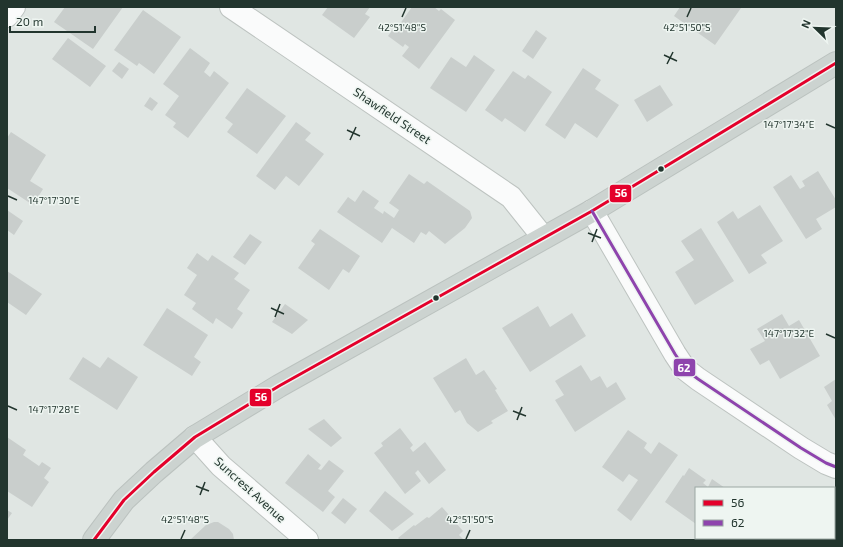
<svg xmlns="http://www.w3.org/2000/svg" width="843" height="547" viewBox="0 0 843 547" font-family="'Exo 2',sans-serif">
  <rect width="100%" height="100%" fill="#e0e6e3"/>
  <path fill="#c9cecc" d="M65,7L76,8L123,7L93,49L54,22Z
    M328,7H370L365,14L370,17L354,38L322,15Z
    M412,7H434L439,11L441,9L455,20L419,69L402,56L409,47L405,44L403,47L388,36L395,26L397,28Z
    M680,7H740L741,8L715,45L674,16Z
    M143,10L181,37L154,74L139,63L137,66L114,50Z
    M536,30L547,38L533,59L522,51Z
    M68,38L106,66L90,87L52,59Z
    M190,48L210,63L204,72L210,77L214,71L229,83L188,138L173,127L176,123L165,115L179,96L163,84Z
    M474,55L495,70L466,112L430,88L451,57L466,67Z
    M119,62L129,69L122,79L112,71Z
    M583,68L601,80L595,89L619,105L597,138L575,123L565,139L545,125Z
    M513,71L525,79L528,75L552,92L525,132L505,118L502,122L485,110Z
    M660,85L673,105L647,122L634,100Z
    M247,88L286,116L257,154L227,132L233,124L225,118Z
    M150,97L158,103L152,111L144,106Z
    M296,122L311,133L305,140L324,154L299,186L286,176L275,190L256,176Z
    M11,132L46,155L30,181L43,189L33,205L7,188V138Z
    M818,171L836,200V207L816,219L822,229L806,239L773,187L791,175L800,189L805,186L802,181Z
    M409,174L424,184L427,181L470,211L472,218L465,228L445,244L429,231L426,235L421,232L414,243L392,228L382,243L337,212L348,197L355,202L363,190L379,201L374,208L383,214L384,211L394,218L399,210L389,203Z
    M760,205L783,241L761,255L767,263L749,274L717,222L733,211L738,219Z
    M7,210L23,221L14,235L7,230Z
    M701,228L734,281L695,305L675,272L694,260L681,241Z
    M320,229L360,256L349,273L343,269L329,290L298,268L315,244L311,241Z
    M250,234L262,242L245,265L233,257Z
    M197,253L208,261L212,255L239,273L234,279L250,290L237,309L243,313L232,329L216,318L213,324L192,309L196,303L184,295L197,275L187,268Z
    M7,271L42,294L26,315L7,302Z
    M285,304L308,320L292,334L272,322Z
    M538,306L550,327L572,313L586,336L530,372L502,328Z
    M167,308L208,335L194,357L201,362L192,376L143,345Z
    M782,314L789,326L799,320L820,356L780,379L769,360L760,365L750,349L765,341L757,329Z
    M83,357L100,368L108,357L138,377L117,410L69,379Z
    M466,358L476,375L484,370L497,389L495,390L508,411L491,421L493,423L478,432L467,423L460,410L455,413L433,378Z
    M581,365L591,381L600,376L607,388L616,382L626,399L575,432L555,400L564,395L555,381Z
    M836,379V420L827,405L832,401L824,387Z
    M324,419L342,438L331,447L308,429Z
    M400,428L413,445L410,448L413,452L425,442L446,470L429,484L418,470L415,473L421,481L405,494L374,453L383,446L381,443Z
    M628,430L647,443L644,448L651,454L659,442L678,455L631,521L617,510L638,480L629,474L623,482L602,467Z
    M7,437L26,450L23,455L39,466L42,462L51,468L44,478L49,482L32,507L7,491Z
    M308,454L321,465L318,469L321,470L329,460L344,471L328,491L335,497L323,512L285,483Z
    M689,468L706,480L703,483L708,487L712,479L725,488H696V524L665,502L683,475L684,476Z
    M385,491L414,514L392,531L369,511Z
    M343,498L357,509L345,524L331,513Z
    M442,507L463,531L459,535L464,540H400L398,538L414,525L415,526L427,517L429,518Z
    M7,510L12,513L7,520Z
    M214,522H218L229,529L233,534L234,540H190L206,525Z
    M740,538H770L771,540H739Z
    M776,538H795L798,540H774Z"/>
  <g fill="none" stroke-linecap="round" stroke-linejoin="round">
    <defs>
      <path id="minor" d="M231,7L511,197L543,237
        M7,16L14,7
        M592,211L675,354L685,369L698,379L801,448L826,463L836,467
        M195,437L221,466L307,540"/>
      <path id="major" d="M94,540L124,500L154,472L195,437L279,386L592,211L836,63"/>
    </defs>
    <use href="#minor" stroke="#bdc3c0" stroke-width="24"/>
    <use href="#major" stroke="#bbc2bf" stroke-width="24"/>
    <use href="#minor" stroke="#fafbfb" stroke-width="22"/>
    <use href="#major" stroke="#ccd3d0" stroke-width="22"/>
    <defs>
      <path id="bus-1" d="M94,540L124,500L154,472L195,437L279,386L592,211L836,63"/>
      <path id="bus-2" d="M592,211L675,354L685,369L698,379L801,448L826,463L836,467"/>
    </defs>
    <use href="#bus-1" stroke="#eef5f1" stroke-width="6"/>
    <use href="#bus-2" stroke="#eef5f1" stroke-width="6"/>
    <use href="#bus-1" stroke="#e4002b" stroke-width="3"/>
    <use href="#bus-2" stroke="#8e44ad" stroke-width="3"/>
  </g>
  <path fill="none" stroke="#22352e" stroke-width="1.5" d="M402,17L406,8M687,17L691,8M664,55L677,61M667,64L673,52M826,124L835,128M347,130L360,136M350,140L356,127M8,196L17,200M588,233L601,238M592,242L597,229M271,308L284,314M275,317L280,304M826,334L835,338M8,406L17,410M513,411L526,416M517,420L522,407M196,486L209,491M200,495L205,482M181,539L185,530M466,539L470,530"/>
  <g fill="#22352e" stroke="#eef5f1" stroke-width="1.5">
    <circle cx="661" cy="169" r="3.5"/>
    <circle cx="436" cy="298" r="3.5"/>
  </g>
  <g text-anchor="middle" stroke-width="3" stroke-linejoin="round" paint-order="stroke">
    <g font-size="12" fill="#22352e" stroke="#eef5f1">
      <text transform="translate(392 116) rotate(34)" y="4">Shawfield Street</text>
      <text transform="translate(250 490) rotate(42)" y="4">Suncrest Avenue</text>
    </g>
  </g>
  <g font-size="10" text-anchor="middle" fill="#22352e" stroke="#eef5f1" stroke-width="3" stroke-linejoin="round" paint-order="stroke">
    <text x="687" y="31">42°51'50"S</text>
    <text x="402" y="31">42°51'48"S</text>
    <text x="789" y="128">147°17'34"E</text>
    <text x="54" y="204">147°17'30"E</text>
    <text x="789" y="337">147°17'32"E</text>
    <text x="54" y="413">147°17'28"E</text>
    <text x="185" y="523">42°51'48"S</text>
    <text x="470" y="523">42°51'50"S</text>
  </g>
  <g stroke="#eef5f1" stroke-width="1.5">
    <rect x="609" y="184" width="23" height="19" rx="4" fill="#e4002b"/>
    <rect x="673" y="358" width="23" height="19" rx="4" fill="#8e44ad"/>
    <rect x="249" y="388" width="23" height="19" rx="4" fill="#e4002b"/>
  </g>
  <g font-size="11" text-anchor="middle" font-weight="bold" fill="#fff">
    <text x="621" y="197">56</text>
    <text x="684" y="372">62</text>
    <text x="261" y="401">56</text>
  </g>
  <rect width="843" height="547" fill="none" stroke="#22352e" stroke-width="16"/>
  <rect x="695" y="487" width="140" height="52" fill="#eef5f1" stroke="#9ca8a3"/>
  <rect x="703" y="500" width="20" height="6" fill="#e4002b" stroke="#9ca8a3"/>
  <text x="731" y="507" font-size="12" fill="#22352e">56</text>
  <rect x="703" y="520" width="20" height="6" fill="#8e44ad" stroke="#9ca8a3"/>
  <text x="731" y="527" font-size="12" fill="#22352e">62</text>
  <g transform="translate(815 28) rotate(293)" stroke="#eef5f1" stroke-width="3" paint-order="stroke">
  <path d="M0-3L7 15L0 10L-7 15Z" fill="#22352e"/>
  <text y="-6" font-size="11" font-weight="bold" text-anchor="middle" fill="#22352e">N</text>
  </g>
  <path d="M10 26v6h85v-6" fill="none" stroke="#22352e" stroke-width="2"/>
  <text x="16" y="26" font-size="12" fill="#22352e" stroke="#eef5f1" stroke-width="3" paint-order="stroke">20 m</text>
</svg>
